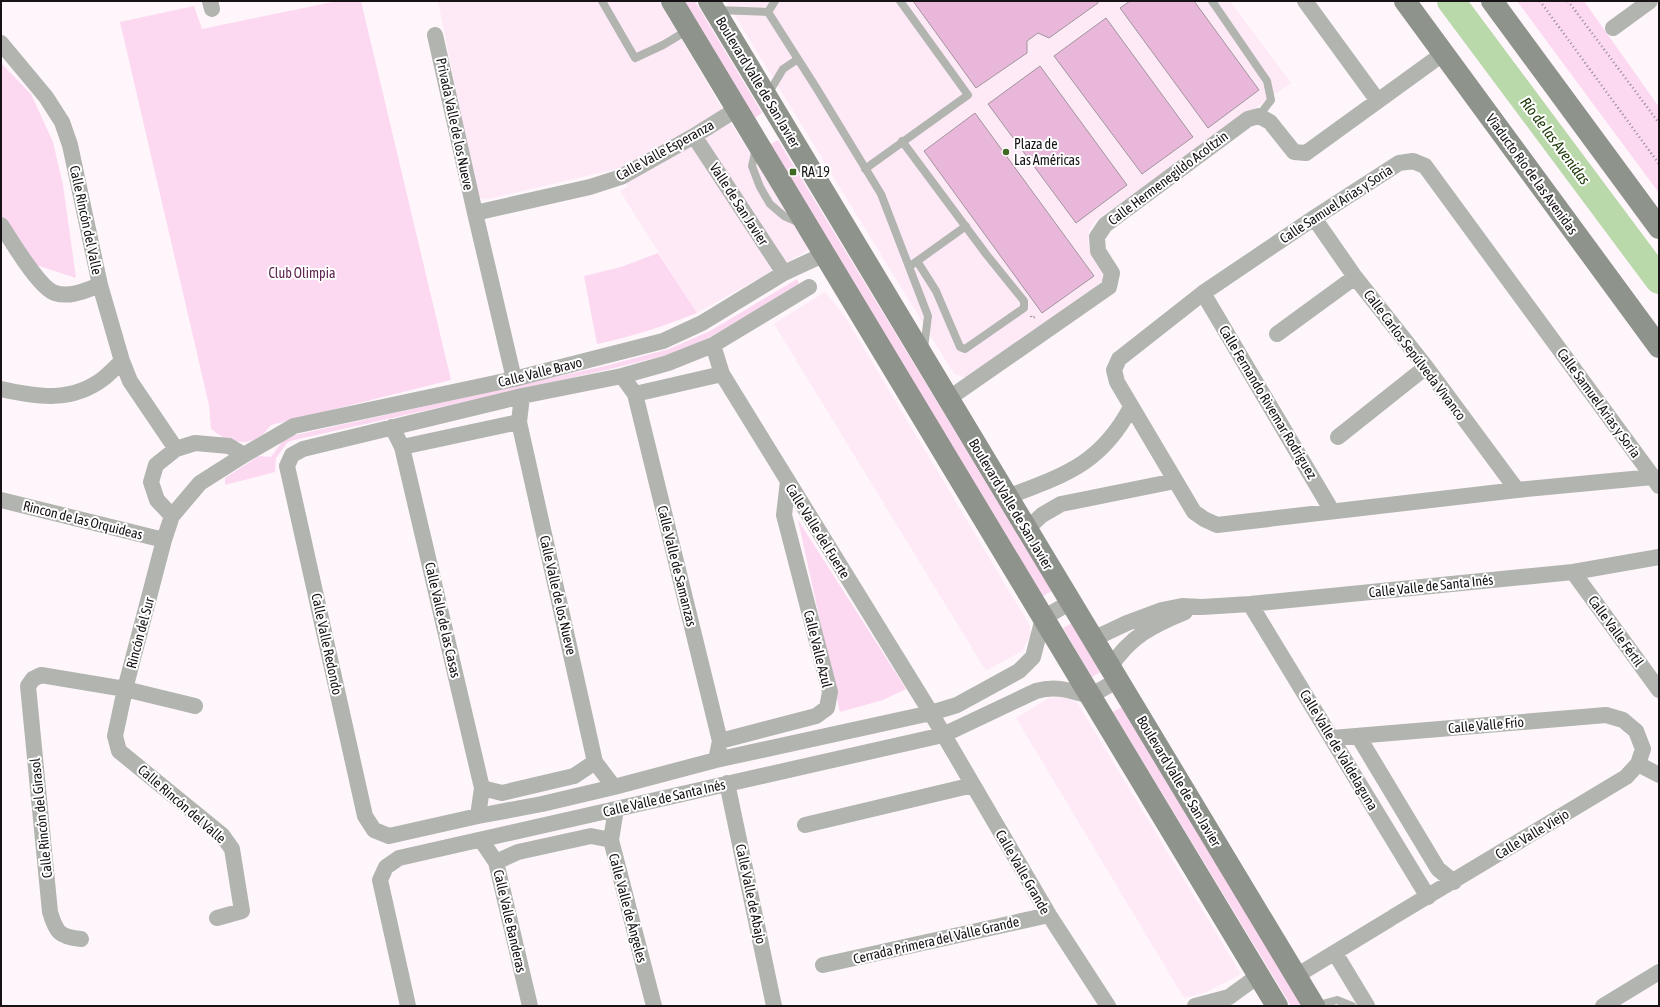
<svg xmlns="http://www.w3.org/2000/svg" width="1660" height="1007" viewBox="0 0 1660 1007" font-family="'Asap Condensed',sans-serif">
  <rect width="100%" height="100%" fill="#fef6fb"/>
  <path fill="#feeaf7" d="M438,1H659L728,119L812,248L697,313L620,191L628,186L616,169L489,199L480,198L476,189Z
    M726,1H1230L1291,83L1095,221L1090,229L1088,240L1090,253L1107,278L966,378L954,374Z
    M825,292L844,315L1030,626V636L1022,651L986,671L774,324Z
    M1066,696L1077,702L1241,974L1204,993L1184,998L1016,718L1049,698Z"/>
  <path fill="#fcd9f1" d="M337,1H361L451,380L271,425L260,438L246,442L228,441L211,429L209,405L120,22L194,6L202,29Z
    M683,1H695L762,113L753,119Z
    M1517,1H1584L1659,107V193Z
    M1,63L31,94L53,142L63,185L76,278L33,264L1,215Z
    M778,140L1052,591L1043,596L769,145Z
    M658,253L697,313C664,326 631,337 597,344L584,276L621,267Z
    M797,279L799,284L712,336L671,354L606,370L294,440L288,442L276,458L275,472L225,485V478L259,456L271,457L284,439L291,436L605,366L669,349L710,331Z
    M798,520L906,689L883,700L840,712Z
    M1072,623L1100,672L1092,677L1063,628Z
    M1122,707L1302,1006H1291L1113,712Z"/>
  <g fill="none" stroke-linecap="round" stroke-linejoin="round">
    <path stroke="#bad9aa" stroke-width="28" d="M1451,1L1659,280"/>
  </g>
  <path fill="#e8b7da" stroke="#a1959d" d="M913,1H1098V3L1049,38L1038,33L1027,41V53L976,88Z
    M1130,1H1194L1259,90L1208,128L1120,8Z
    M1106,18L1193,137L1142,174L1054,56Z
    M1040,66L1127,185L1076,223L988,104Z
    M975,113L1094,276L1042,313L924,151Z"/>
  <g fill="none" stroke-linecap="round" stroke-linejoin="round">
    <path stroke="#8f898d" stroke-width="2.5" stroke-dasharray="1 3" stroke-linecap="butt" d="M1540,1L1659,164
      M1568,1L1659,123
      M1031,316L1032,318L1037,316"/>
    <path stroke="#b1b4af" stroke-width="8" d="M602,1L635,58L663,45L688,30
      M1212,1L1267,81L1271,100L1259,116
      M717,10L768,12
      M768,12L817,89L881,194L928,316L924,348
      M768,12L775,1
      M768,94L783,69L798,59
      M902,141L986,254L1024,301V308L965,349L960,347L936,291L917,261
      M756,148L752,166L760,187L770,204L784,216L800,223
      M865,169L968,95L900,1
      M913,264L966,226
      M1315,1006L1337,1000L1352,1006"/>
    <path stroke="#b1b4af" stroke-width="16" d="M210,1L212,9
      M1305,1L1378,101
      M1613,28L1650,1
      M435,35L475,213L514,379
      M1,43L46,97L62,122L70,145L100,285L122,361L130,381L176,449
      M694,136L784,273
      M475,213L590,187L621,177L694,136L737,109
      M1314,218L1355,277L1426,367L1517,490
      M1,225C11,240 39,288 55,293C70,298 86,290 100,285
      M809,287L713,345L668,363L622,376L522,396L303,449L292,455L287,466L365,816L374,830L389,836L478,816L542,804L614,787L716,760L931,713L957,705L1019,671L1033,657L1043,618L1071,602
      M1203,293L1332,511
      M1277,334L1355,277
      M713,345L722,374L931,713L1049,915L1108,1006
      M622,376L635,394L720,741L716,760
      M1,389C37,397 72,403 104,378C110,373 116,367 122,361
      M635,394L722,374
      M522,396L519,422L595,762L614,787
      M948,399L1109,287L1112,273L1098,251L1097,237L1105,225L1248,119L1259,116L1270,122L1294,152L1306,153L1444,53
      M392,427L402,447L482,788L478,816
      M1338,437L1426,367
      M402,447L519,422
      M1653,477L1517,490L1217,525L1204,519L1194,512L1117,382L1114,370L1119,359L1203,293L1314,218L1399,163L1413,161L1425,166L1653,477L1659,486
      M1007,497C1065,475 1101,464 1131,407
      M1,500L164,540
      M172,516L157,500L151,482L156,465L176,449L195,443L229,446L244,455
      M1027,529L1042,515L1061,504L1175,481
      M1573,572L1659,690
      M1250,604L1428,897
      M1093,639L1127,623L1162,610L1182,606L1202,607L1250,604L1573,572L1659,557
      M1110,668C1129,637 1153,625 1185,612
      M1358,736L1438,869L1454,882
      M1332,738L1606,715L1623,720L1636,731L1643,749L1638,764L1626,777L1393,917
      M720,741L816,716L827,708L830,692L784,515L788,481
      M1638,764L1659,775
      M727,783L774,1006
      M482,788L502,793L574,776L595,762
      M616,809L611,840L654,1006
      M805,825L973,785
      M481,840L496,862L530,1006
      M496,862L518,852L591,836L611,840
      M217,918L242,911L232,849L222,835L119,751L115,736L125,689L164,540L172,516L200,483L244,455L294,426L514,379L663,341L702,323L784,273L825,254
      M81,939C59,937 56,932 50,912L28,686L33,679L41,675L125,689L195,706
      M1335,953L1367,1006
      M823,965L1049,915
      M1296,976L1390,919
      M408,1006L380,880L386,867L399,858L943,735L1036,691C1057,685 1071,691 1090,696L1118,680
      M1195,1006L1229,997L1258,976
      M1603,1006L1659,972"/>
    <path stroke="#8e938c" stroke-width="22" d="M672,1L1277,1006
      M709,1L1314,1006
      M1405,1L1659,347
      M1492,1L1659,228"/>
  </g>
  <g fill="#406925" stroke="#fff" stroke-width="1.5">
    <circle cx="1006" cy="152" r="4"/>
    <rect x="789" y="168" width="8" height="8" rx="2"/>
  </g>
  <g text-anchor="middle" stroke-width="4" stroke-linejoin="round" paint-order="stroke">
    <g font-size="14" fill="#161215" stroke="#fff">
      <text transform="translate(758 82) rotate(59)" y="5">Boulevard Valle de San Javier</text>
      <text transform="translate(455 124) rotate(78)" y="5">Privada Valle de los Nueve</text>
      <text transform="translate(665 150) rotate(-29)" y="5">Calle Valle Esperanza</text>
      <text transform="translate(1532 174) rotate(54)" y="5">Viaducto Río de las Avenidas</text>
      <text transform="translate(1168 178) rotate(-37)" y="5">Calle Hermenegildo Acoltzin</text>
      <text transform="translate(739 204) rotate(57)" y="5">Valle de San Javier</text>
      <text transform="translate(1336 204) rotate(-33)" y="5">Calle Samuel Arias y Soria</text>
      <text transform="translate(86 220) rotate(78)" y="5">Calle Rincón del Valle</text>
      <text transform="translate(1415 355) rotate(53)" y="5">Calle Carlos Sepúlveda Vivanco</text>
      <text transform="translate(540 372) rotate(-14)" y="5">Calle Valle Bravo</text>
      <text transform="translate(1268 402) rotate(59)" y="5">Calle Fernando Rivemar Rodríguez</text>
      <text transform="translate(1599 403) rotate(54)" y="5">Calle Samuel Arias y Soria</text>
      <text transform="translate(1011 504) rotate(59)" y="5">Boulevard Valle de San Javier</text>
      <text transform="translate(83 520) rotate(14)" y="5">Rincon de las Orquideas</text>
      <text transform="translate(818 531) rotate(58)" y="5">Calle Valle del Fuerte</text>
      <text transform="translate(677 566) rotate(76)" y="5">Calle Valle de Samanzas</text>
      <text transform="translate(1431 586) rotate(-6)" y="5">Calle Valle de Santa Inés</text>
      <text transform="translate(558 595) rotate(77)" y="5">Calle Valle de los Nueve</text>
      <text transform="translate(443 620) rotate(77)" y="5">Calle Valle de las Casas</text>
      <text transform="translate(1616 631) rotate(54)" y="5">Calle Valle Fértil</text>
      <text transform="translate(140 633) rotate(-75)" y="5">Rincón del Sur</text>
      <text transform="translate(327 644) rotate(78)" y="5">Calle Valle Redondo</text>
      <text transform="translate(818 649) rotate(76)" y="5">Calle Valle Azul</text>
      <text transform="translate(1486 725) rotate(-5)" y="5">Calle Valle Frío</text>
      <text transform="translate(1339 750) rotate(59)" y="5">Calle Valle de Valdelaguna</text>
      <text transform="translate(1179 781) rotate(59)" y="5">Boulevard Valle de San Javier</text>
      <text transform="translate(664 798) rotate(-13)" y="5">Calle Valle de Santa Inés</text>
      <text transform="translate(182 804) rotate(41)" y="5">Calle Rincón del Valle</text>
      <text transform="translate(41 818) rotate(-96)" y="5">Calle Rincón del Girasol</text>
      <text transform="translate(1532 834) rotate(-31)" y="5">Calle Valle Viejo</text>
      <text transform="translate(1023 872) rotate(60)" y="5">Calle Valle Grande</text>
      <text transform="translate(751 894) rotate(78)" y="5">Calle Valle de Abajo</text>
      <text transform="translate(628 908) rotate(75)" y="5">Calle Valle de Ángeles</text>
      <text transform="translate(510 921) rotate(77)" y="5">Calle Valle Banderas</text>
      <text transform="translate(936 940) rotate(-13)" y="5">Cerrada Primera del Valle Grande</text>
    </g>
    <g font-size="14" fill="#161215" stroke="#fff" text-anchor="start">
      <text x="1014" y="149">Plaza de<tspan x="1014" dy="16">Las Américas</tspan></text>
      <text x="801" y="177">RA 19</text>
    </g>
    <g font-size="14" fill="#5e2451" stroke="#fff">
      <text x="302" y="278">Club Olimpia</text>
    </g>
    <g font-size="15" font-style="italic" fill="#183503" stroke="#fff">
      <text transform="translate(1555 141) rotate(53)" y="5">Río de las Avenidas</text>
    </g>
  </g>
  <rect width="1660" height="1007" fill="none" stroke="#161215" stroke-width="4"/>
</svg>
